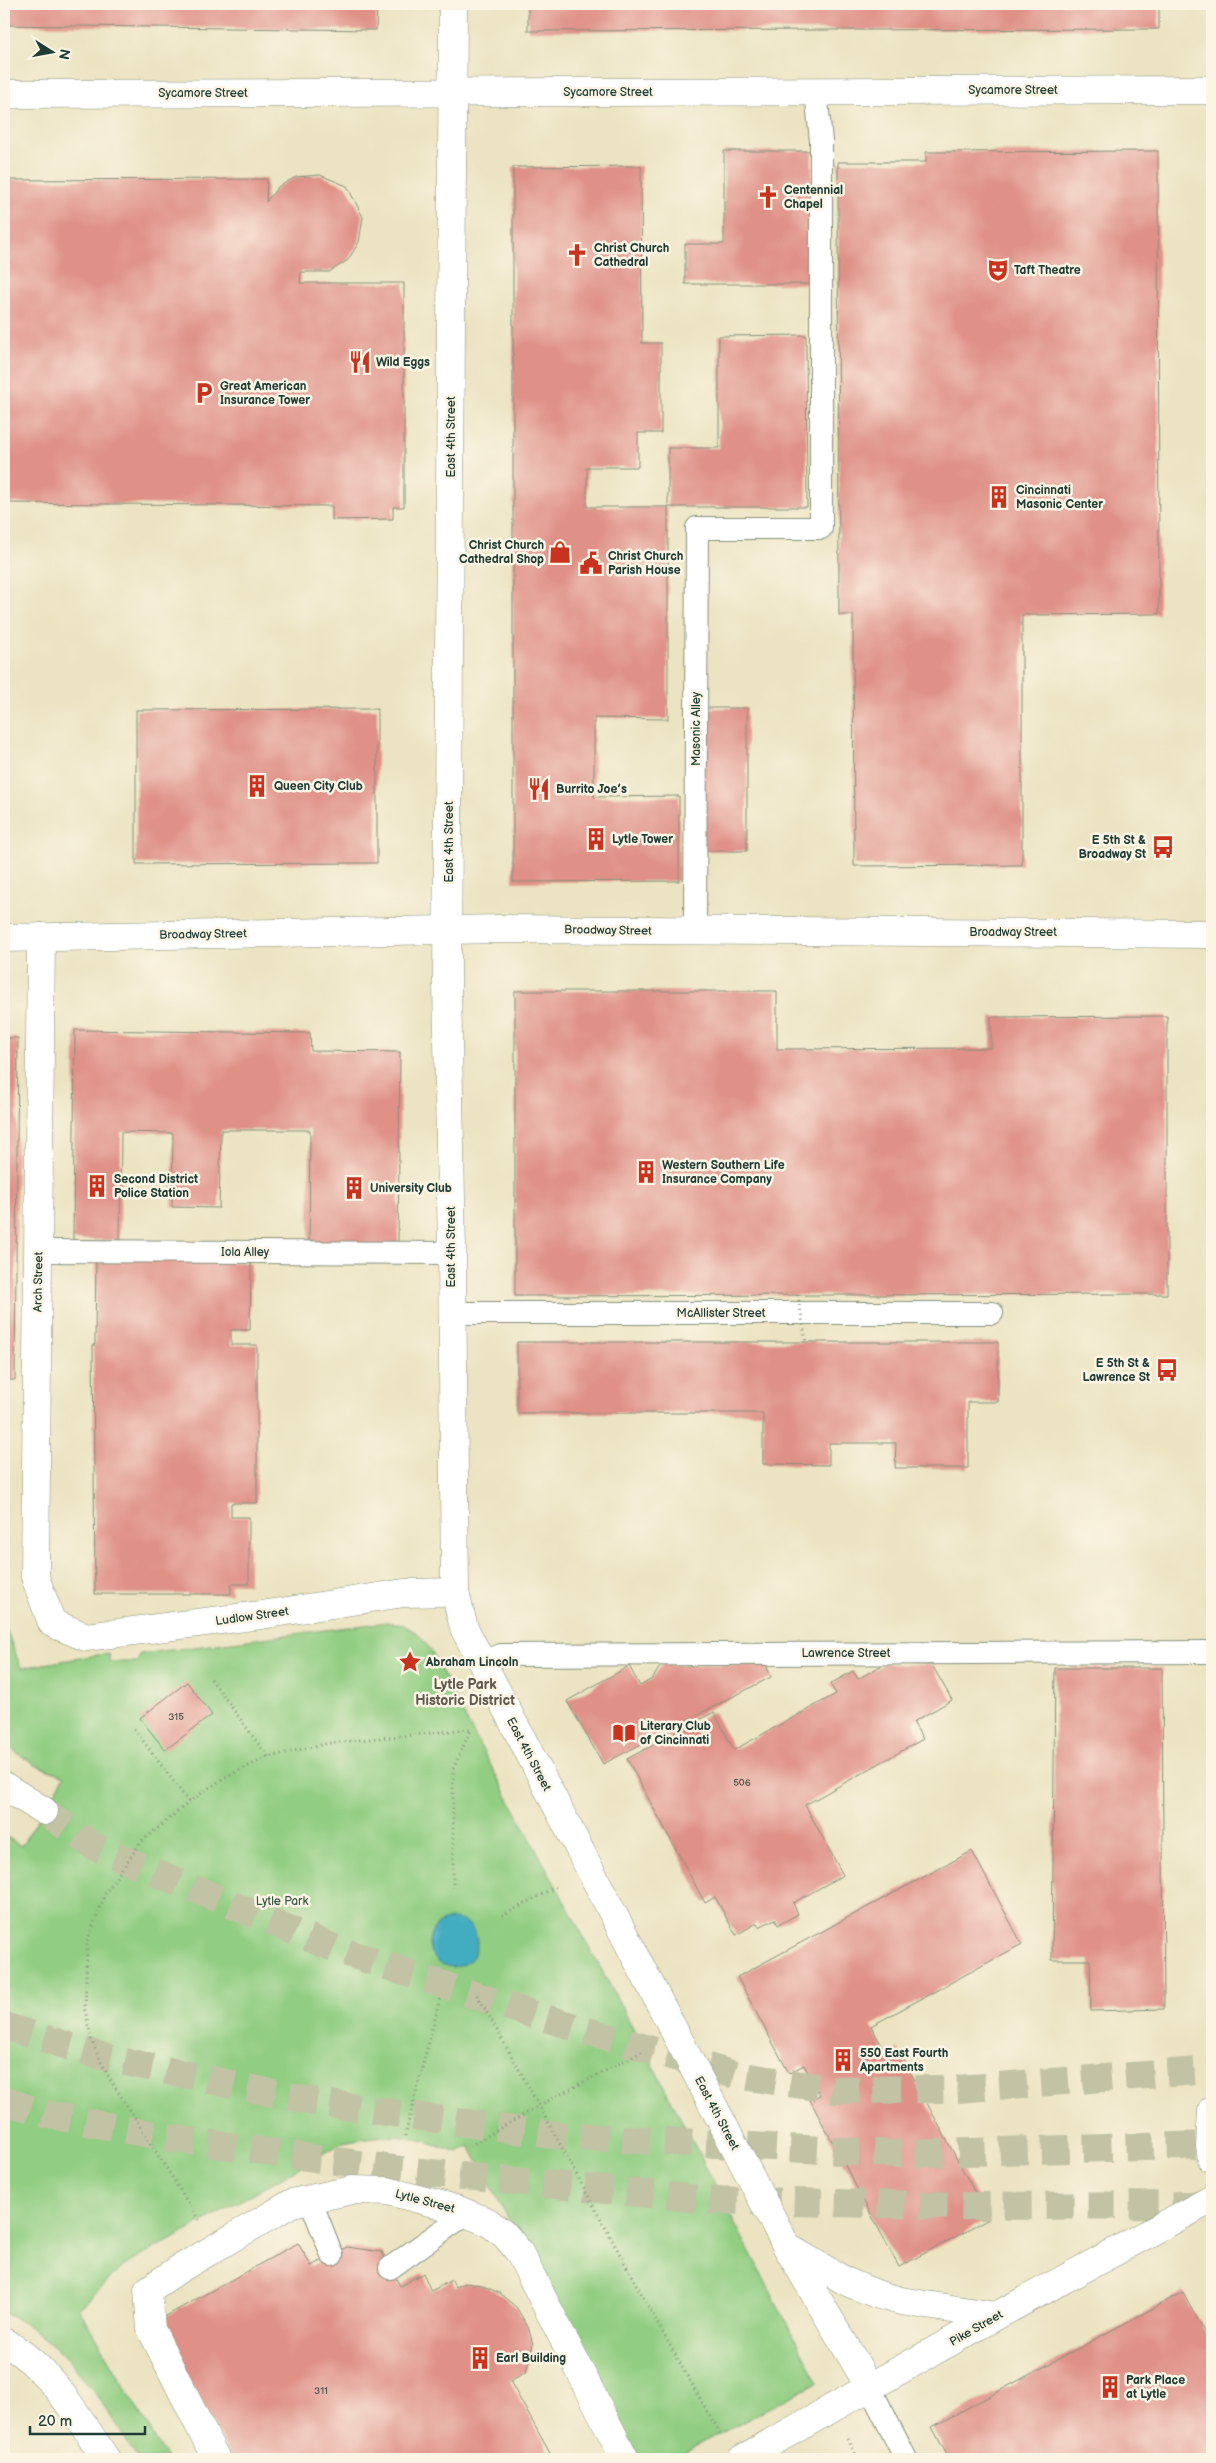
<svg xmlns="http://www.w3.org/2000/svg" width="1216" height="2463" viewBox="0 0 1216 2463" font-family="'Balsamiq Sans',sans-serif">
  <rect width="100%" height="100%" fill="#fcf5e5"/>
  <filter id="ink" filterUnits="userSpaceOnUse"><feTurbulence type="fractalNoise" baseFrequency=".02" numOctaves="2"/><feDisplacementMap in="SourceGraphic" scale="10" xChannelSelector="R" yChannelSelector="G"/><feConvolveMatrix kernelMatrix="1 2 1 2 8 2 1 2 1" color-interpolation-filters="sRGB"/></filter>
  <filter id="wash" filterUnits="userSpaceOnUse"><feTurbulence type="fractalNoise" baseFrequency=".0096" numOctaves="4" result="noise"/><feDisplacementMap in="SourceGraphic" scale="20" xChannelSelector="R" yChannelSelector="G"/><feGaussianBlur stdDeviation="1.12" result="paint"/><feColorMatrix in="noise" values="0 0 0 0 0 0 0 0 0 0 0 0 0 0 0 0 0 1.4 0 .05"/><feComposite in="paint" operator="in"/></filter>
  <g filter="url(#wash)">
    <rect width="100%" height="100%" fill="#ebe3c1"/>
    <path fill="#91cd82" stroke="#58855b" d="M387,1622L404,1625L418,1634L431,1650L471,1729L645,2050L818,2383L670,2459H635L470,2146L457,2152C413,2135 391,2132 344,2142L121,2268L79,2309L167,2459H138C101,2402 69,2342 4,2313V1835L21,1846L65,1776L35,1765L4,1744V1623L21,1668L109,1653V1662H137L140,1654Z"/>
    <path fill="#42acc1" stroke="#30747a" d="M429 1943a24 24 0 1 1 48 0a24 24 0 1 1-48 0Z"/>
    <g id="blocks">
      <path fill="#df9087" d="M4,4H377L376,30L4,25Z
        M528,4H1159V29L528,31Z
        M724,151H812L813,284H685V244H724Z
        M1158,151L1159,614L1022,615V865L854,866L853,615H839L838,162H926V152Z
        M641,166L642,343H661V433H638V467H587V507H668V719L594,718V797L679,796V881L513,882V167Z
        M320,175L347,186L363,217L359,242L348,260L329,272H301L300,283H404V507H393V519L332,520V506L4,503V180L267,179L266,202L278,187L296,177Z
        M806,335L807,507H668V448H719V336Z
        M703,708H747V851H703Z
        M377,709V863L136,864V710Z
        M515,991H777V1049L991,1048V1017L1167,1016V1294L515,1296Z
        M75,1030L310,1033L311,1051L400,1052L398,1246H309L310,1130H221L219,1208L172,1207L173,1133L121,1132L120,1240H73Z
        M4,1038H18L15,1380H4Z
        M96,1254L251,1263L250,1330H231V1345H257V1503H231V1517H249V1584H231V1594H95L93,1345H95Z
        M517,1342H998V1402H968V1468H895L896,1443H829V1465L763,1464V1413H517Z
        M662,1664L766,1665L771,1677L603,1764L567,1701L629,1666L640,1686L652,1679Z
        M884,1664L932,1665L952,1700L913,1722L923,1739L805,1805L843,1875L793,1903L798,1914L778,1925L775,1919L759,1927L757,1923L736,1935L715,1897L705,1903L627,1759L714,1712L734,1750L836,1694L830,1684L853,1671L858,1679Z
        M1055,1668H1162L1164,2009L1091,2011L1090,1960H1052Z
        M187,1682L212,1715L165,1750L140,1718Z
        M972,1851L1022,1944L871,2026L887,2055L898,2049L989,2219L899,2267L810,2100L820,2095L804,2065L789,2073L737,1977Z
        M298,2243L311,2266L347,2247L382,2252L400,2286L423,2273L431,2291L452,2280L455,2287L465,2283L481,2285L499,2293L516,2307L528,2327L533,2344L526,2372L510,2381L551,2455L543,2459H232L157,2321Z
        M1183,2292L1212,2346V2459H949L932,2427Z"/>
    </g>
  </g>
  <g filter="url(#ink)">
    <use href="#blocks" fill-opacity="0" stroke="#85907a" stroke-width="1"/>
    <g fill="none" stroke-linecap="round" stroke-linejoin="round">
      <path stroke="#c2c2a5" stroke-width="28" stroke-dasharray="28 14" stroke-linecap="butt" d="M44,1811L93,1846L336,1949L531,2014L735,2075L836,2090L957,2089L1212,2070
        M4,2026L107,2058L315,2102L551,2135L896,2154L1212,2145
        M4,2100L45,2114L169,2138L401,2170L710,2200L964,2206L1209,2205"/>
      <defs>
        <path id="service" d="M695,930L697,528H821V141L816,91
          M38,1251L452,1253
          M451,1313H992
          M482,1663L501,1655L1212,1652
          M310,2199L332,2255
          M390,2268L467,2213
          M869,2386L906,2459"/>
        <path id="minor" d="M41,937L35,1577L52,1623L86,1637L261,1615L404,1593L455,1592
          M787,2247L869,2386
          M4,2342C50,2367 78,2417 106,2459
          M216,2459L151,2329L148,2290L179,2269L292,2203L352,2190L388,2191L456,2209L488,2222L506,2236L519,2252L625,2459
          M742,2459L996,2316"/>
        <path id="tertiary" d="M453,4L447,985L452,1253L455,1592L464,1628L787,2247L847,2282L879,2295L901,2301L996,2316L1212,2199"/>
        <path id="secondary" d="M4,94L1212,90
          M4,938L502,929L1212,934
          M1212,2110L1210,2146L1212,2159"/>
        <path id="motorway" d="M4,1786L44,1811"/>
      </defs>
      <use href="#service" stroke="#85907a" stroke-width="24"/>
      <use href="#minor" stroke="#85907a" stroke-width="29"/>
      <use href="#tertiary" stroke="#85907a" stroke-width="29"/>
      <use href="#secondary" stroke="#85907a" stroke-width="29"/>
      <use href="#motorway" stroke="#85907a" stroke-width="29"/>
      <path stroke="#85907a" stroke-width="3" stroke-dasharray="1 4" stroke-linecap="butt" d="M211,1679L268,1757
        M134,1729L189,1802
        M502,1916L557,1886
        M477,1995C560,2140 636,2289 720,2433
        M405,2136L440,1998
        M470,2146L540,2105L645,2050
        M199,2220L107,2074L92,2042L85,2010L87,1941L106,1892L141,1842L189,1802L225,1777L268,1757L329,1743L471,1729L453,1769V1888
        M848,2439L858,2459"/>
      <use href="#service" stroke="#fff" stroke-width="22"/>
      <use href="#minor" stroke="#fff" stroke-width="28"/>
      <use href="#tertiary" stroke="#fff" stroke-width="28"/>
      <use href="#secondary" stroke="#fff" stroke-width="28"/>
      <use href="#motorway" stroke="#fff" stroke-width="28"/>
      <path stroke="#85907a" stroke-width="3" stroke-dasharray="1 4" stroke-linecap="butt" d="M798,1295L806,1342"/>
    </g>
  </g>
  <defs>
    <symbol id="church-bare" viewBox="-9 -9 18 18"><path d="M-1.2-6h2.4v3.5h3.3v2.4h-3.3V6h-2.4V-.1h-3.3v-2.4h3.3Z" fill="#c8321e" stroke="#fcf5e5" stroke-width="2.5" paint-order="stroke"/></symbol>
    <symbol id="theatre-bare" viewBox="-9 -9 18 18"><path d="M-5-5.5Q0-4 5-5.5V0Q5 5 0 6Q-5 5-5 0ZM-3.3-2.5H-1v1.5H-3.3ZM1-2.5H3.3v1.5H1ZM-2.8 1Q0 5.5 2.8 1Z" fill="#c8321e" stroke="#fcf5e5" stroke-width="2.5" paint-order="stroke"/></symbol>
    <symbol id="restaurant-bare" viewBox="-9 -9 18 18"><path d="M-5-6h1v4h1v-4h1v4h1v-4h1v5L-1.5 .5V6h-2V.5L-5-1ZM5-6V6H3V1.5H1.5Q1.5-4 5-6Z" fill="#c8321e" stroke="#fcf5e5" stroke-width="2.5" paint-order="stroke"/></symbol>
    <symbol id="parking-bare" viewBox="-9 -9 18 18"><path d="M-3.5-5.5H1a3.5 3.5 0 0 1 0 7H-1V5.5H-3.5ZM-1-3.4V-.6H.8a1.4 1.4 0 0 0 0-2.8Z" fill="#c8321e" stroke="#fcf5e5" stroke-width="2.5" paint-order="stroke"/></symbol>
    <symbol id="building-bare" viewBox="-9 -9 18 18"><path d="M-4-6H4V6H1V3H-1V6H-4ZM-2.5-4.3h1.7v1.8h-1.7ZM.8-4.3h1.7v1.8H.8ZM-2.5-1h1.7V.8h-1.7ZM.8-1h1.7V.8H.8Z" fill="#c8321e" stroke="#fcf5e5" stroke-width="2.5" paint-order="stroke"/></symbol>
    <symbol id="shop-bare" viewBox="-9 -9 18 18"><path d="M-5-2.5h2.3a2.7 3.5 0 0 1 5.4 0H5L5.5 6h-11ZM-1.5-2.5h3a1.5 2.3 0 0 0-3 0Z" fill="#c8321e" stroke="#fcf5e5" stroke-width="2.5" paint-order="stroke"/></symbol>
    <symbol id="civic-bare" viewBox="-9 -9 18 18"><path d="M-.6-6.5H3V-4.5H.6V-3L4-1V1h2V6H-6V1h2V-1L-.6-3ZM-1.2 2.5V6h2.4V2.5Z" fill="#c8321e" stroke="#fcf5e5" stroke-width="2.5" paint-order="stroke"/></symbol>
    <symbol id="bus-bare" viewBox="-9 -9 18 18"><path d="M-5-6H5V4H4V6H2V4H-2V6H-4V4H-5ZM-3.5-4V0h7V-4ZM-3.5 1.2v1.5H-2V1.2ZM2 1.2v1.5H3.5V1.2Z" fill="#c8321e" stroke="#fcf5e5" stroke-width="2.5" paint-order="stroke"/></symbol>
    <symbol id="sight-bare" viewBox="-9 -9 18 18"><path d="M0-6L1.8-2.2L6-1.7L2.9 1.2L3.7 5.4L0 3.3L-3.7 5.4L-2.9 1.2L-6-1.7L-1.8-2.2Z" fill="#c8321e" stroke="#fcf5e5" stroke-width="2.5" paint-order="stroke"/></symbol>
    <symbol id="library-bare" viewBox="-9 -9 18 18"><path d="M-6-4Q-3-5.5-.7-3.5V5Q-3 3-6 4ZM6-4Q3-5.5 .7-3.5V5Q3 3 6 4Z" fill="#c8321e" stroke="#fcf5e5" stroke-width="2.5" paint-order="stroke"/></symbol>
  </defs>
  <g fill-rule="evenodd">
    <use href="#church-bare" x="752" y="181" width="32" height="32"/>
    <use href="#church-bare" x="561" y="239" width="32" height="32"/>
    <use href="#theatre-bare" x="982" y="254" width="32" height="32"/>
    <use href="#restaurant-bare" x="344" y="346" width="32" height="32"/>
    <use href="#parking-bare" x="188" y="377" width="32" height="32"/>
    <use href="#building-bare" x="983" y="481" width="32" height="32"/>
    <use href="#shop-bare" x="544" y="536" width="32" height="32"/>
    <use href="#civic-bare" x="575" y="547" width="32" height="32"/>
    <use href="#building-bare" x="241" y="770" width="32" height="32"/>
    <use href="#restaurant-bare" x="523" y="773" width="32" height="32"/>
    <use href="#building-bare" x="580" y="823" width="32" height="32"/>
    <use href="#bus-bare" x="1147" y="831" width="32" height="32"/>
    <use href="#building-bare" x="630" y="1156" width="32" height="32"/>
    <use href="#building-bare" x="81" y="1170" width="32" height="32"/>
    <use href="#building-bare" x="338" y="1172" width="32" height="32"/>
    <use href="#bus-bare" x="1151" y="1354" width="32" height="32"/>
    <use href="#sight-bare" x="394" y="1646" width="32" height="32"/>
    <use href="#library-bare" x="608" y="1717" width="32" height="32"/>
    <use href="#building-bare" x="827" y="2044" width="32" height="32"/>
    <use href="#building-bare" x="464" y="2342" width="32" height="32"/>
    <use href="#building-bare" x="1094" y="2371" width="32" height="32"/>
  </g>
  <g text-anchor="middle" stroke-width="5" stroke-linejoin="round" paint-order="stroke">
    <g font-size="10" fill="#4f5249">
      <text x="176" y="1720">315</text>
      <text x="742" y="1786">506</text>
      <text x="321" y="2394">311</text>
    </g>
    <g font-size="12" fill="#1f3d34" stroke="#fcf5e5">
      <text x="1013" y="94">Sycamore Street</text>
      <text x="608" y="96">Sycamore Street</text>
      <text x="203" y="97">Sycamore Street</text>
      <text transform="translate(451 437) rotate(-90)" y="4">East 4th Street</text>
      <text transform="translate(696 729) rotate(-90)" y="4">Masonic Alley</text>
      <text transform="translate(449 842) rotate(-90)" y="4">East 4th Street</text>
      <text transform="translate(608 930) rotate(1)" y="4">Broadway Street</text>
      <text x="1013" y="936">Broadway Street</text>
      <text transform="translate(203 934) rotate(-1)" y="4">Broadway Street</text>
      <text transform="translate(451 1247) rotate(-90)" y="4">East 4th Street</text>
      <text x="245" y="1256">Iola Alley</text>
      <text transform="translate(38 1282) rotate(-89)" y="4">Arch Street</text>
      <text x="721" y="1317">McAllister Street</text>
      <text transform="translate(252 1616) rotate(-8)" y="4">Ludlow Street</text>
      <text x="846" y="1657">Lawrence Street</text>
      <text transform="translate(529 1754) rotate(62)" y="4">East 4th Street</text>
      <text transform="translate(717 2113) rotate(62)" y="4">East 4th Street</text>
      <text transform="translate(425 2201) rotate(15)" y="4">Lytle Street</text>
      <text transform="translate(976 2328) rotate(-30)" y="4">Pike Street</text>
    </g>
    <g font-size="12" font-weight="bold" fill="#1f3d34" stroke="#fcf5e5" text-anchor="start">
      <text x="784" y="194">Centennial<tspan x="784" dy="14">Chapel</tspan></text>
      <text x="594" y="252">Christ Church<tspan x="594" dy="14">Cathedral</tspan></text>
      <text x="1014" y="274">Taft Theatre</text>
      <text x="376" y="366">Wild Eggs</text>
      <text x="220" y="390">Great American<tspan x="220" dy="14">Insurance Tower</tspan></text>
      <text x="1016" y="494">Cincinnati<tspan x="1016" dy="14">Masonic Center</tspan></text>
      <text x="544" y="549" text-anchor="end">Christ Church<tspan x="544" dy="14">Cathedral Shop</tspan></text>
      <text x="608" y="560">Christ Church<tspan x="608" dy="14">Parish House</tspan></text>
      <text x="274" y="790">Queen City Club</text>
      <text x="556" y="793">Burrito Joe’s</text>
      <text x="612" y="843">Lytle Tower</text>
      <text x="1146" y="844" text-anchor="end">E 5th St &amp;<tspan x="1146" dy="14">Broadway St</tspan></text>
      <text x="662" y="1169">Western Southern Life<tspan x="662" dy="14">Insurance Company</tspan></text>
      <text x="114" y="1183">Second District<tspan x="114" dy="14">Police Station</tspan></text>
      <text x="370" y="1192">University Club</text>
      <text x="1150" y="1367" text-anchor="end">E 5th St &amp;<tspan x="1150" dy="14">Lawrence St</tspan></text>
      <text x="426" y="1666">Abraham Lincoln</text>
      <text x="640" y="1730">Literary Club<tspan x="640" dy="14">of Cincinnati</tspan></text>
      <text x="860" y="2057">550 East Fourth<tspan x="860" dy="14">Apartments</tspan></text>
      <text x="496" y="2362">Earl Building</text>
      <text x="1126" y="2384">Park Place<tspan x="1126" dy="14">at Lytle</tspan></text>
    </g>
    <g font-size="12" fill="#365a44" stroke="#fcf5e5">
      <text x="282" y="1905">Lytle Park</text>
    </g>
    <g font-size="14" font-weight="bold" fill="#625a51" stroke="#fcf5e5">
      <text x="465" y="1689">Lytle Park<tspan x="465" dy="16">Historic District</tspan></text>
    </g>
  </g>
  <rect width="1216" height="2463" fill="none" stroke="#fcf5e5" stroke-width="20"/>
  <g transform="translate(52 52) rotate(101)" stroke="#fcf5e5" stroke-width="4" paint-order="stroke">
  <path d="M0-4L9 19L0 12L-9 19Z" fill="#1f3d34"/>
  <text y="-8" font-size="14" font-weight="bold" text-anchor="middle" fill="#1f3d34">N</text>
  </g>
  <path d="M30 2426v8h115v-8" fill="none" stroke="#1f3d34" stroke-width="2.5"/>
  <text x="38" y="2426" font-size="15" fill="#1f3d34" stroke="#fcf5e5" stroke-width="4" paint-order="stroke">20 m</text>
</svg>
